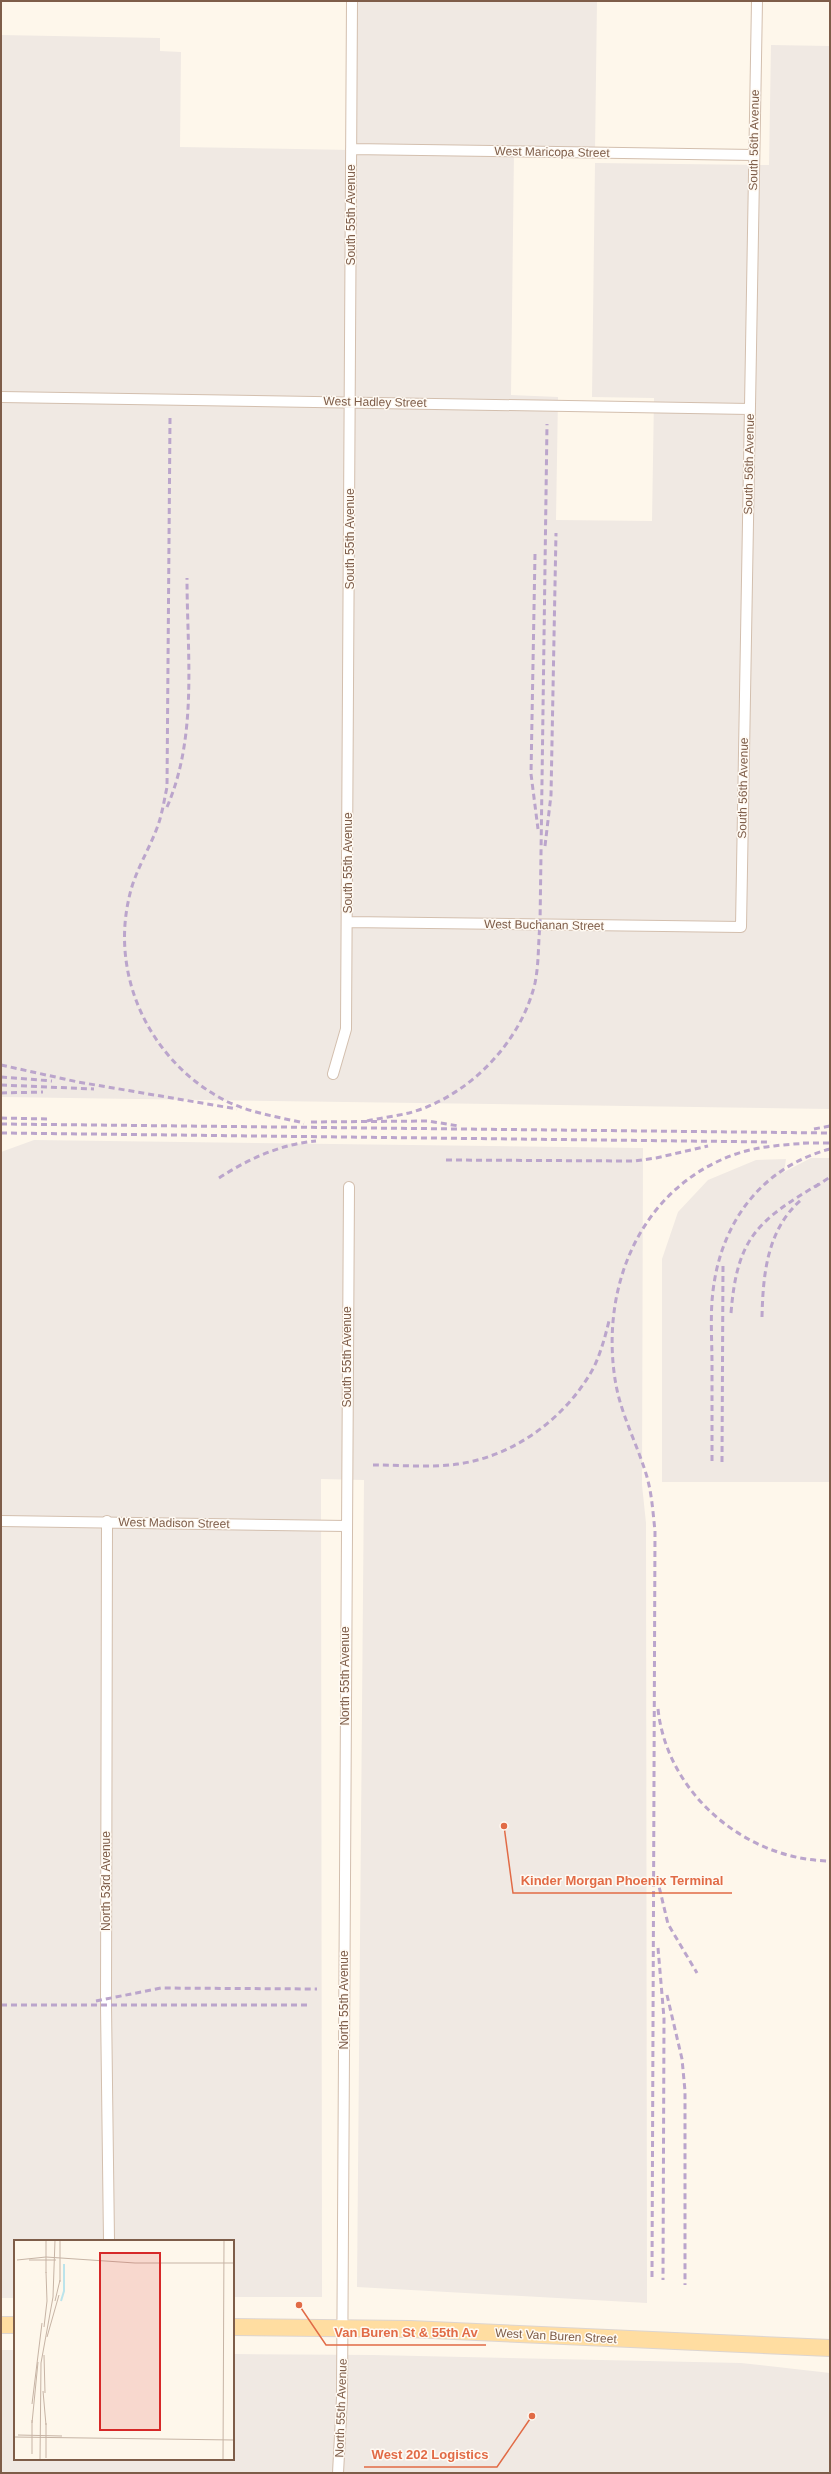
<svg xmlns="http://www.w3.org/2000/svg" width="831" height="2474" viewBox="0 0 831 2474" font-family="Arial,sans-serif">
  <rect width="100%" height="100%" fill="#fef7eb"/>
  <path fill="#f0e9e3" d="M355,1H597L595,152L514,151L511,395L558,397L556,520L652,521L654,398L592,397L595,163L769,165L771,45L830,46V1109L1,1097V35L160,38V51L181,52L180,147L352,150Z
    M34,1140L643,1148L642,1485L646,1523L647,2303L357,2287L364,1480L321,1479L322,2297H233V2241H15V2298H1V1152Z
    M811,1158H830V1482H662V1259L678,1212L708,1180L756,1160L786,1159L784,1172Z
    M1,2350H15V2459H233V2354L373,2355L741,2363L830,2373V2473H1Z"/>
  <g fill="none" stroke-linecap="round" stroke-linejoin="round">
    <defs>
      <path id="street" d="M351,149L754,155
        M1,397L750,409
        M348,922L741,927L757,1
        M333,1074L346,1029L352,1
        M1,1521L346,1526
        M107,1521L106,2005L109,2241
        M338,2473L342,2398L349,1187"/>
      <path id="primary" d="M1,2325H15
        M233,2327L410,2329L830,2348"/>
    </defs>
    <use href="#street" stroke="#d3bfae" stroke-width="12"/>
    <use href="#primary" stroke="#ddd5d0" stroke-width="18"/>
    <use href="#street" stroke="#fff" stroke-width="10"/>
    <use href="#primary" stroke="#ffdda1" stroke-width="16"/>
    <path stroke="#bba5cc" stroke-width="3" stroke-dasharray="6 4" stroke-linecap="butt" d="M170,418L167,787C164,801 162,815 157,828C148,852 134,873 129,898C110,980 153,1065 228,1102C252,1113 278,1117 304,1123
      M535,554L531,774L538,829
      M167,807C198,736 187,653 187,578
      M545,846L551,795L556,533
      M1,1065L78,1082L237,1109
      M1,1077L52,1081
      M1,1085L94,1089
      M1,1093L43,1092
      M1,1118L47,1119
      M367,1121C381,1118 396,1116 409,1113C468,1097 521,1043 535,983C539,964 538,944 540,925L547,424
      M311,1122L428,1121L459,1126
      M1,1124L830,1133
      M814,1129L830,1126
      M1,1133L771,1142
      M803,1143H830
      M446,1160L635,1161L656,1158L708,1146
      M219,1178C248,1159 281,1144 316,1141
      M815,1187L830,1177
      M731,1313C737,1238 757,1221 819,1184
      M762,1317C763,1274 767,1229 802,1199
      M712,1461C712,1429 712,1397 712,1364C712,1340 710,1315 713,1291C721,1222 762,1167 830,1149
      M722,1462L723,1264
      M373,1465C401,1465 431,1468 458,1464C515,1456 567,1417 594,1367C601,1352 605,1337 609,1321
      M658,1709C667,1794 746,1860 830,1861
      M657,1878L668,1924L697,1973
      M658,1948L664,2018L663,2280
      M667,1995L682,2059L685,2091V2285
      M96,2001L161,1988L317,1989
      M1,2005H307
      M652,2277L655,1531C653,1513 652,1495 647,1477C638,1446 622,1417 616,1385C599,1291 638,1190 733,1155C757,1146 783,1145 808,1143"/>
  </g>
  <g text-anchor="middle" stroke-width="3" stroke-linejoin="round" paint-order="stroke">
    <g font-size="12" fill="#7e5d49" stroke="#fffaf3">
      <text transform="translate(754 140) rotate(-89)" y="4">South 56th Avenue</text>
      <text transform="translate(552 152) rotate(1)" y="4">West Maricopa Street</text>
      <text transform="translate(351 215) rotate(-90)" y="4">South 55th Avenue</text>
      <text transform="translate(375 402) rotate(1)" y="4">West Hadley Street</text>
      <text transform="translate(749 464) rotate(-89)" y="4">South 56th Avenue</text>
      <text transform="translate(350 539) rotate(-90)" y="4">South 55th Avenue</text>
      <text transform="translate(743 788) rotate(-89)" y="4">South 56th Avenue</text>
      <text transform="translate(348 863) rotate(-90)" y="4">South 55th Avenue</text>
      <text transform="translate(544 925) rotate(1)" y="4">West Buchanan Street</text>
      <text transform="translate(347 1357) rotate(-90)" y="4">South 55th Avenue</text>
      <text transform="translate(174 1523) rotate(1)" y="4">West Madison Street</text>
      <text transform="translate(345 1676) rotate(-90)" y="4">North 55th Avenue</text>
      <text transform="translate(106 1881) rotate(-90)" y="4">North 53rd Avenue</text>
      <text transform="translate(344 2000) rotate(-90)" y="4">North 55th Avenue</text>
      <text transform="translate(556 2336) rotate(3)" y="4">West Van Buren Street</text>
      <text transform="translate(341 2408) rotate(-88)" y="4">North 55th Avenue</text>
    </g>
  </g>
  <g transform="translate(14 2240)">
    <rect width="220" height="220" fill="#fef7eb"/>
    <path fill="none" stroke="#bce4eb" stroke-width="2" d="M47,61L50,51V24"/>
    <path fill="none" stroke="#c7b4a5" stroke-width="1" d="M3,20L32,17L121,23H220M15,20H42M32,33V0M46,42V0M41,61L46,40M30,87L33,61L32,32M33,97L45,55M30,115L31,153M29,151L32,185M18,164L28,83M18,183L24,122M32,183V218M4,195L48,196M0,197L220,200M18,214V180M26,220L27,123L39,57L41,0M209,220L210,0"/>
    <path fill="#d62828" fill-opacity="0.15" stroke="#d62828" stroke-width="2" d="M86,13H146V190H86Z"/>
    <rect width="220" height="220" fill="none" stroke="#7e5d49" stroke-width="2"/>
  </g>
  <path fill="none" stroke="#e16b46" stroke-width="1.5" d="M504 1826L513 1893H732M299 2305L326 2345H486M532 2416L497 2467H364"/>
  <g fill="#e16b46" stroke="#fffaf3" stroke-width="1.5">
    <circle cx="504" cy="1826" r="4"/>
    <circle cx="299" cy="2305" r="4"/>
    <circle cx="532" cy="2416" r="4"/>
  </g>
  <g font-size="13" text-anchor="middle" font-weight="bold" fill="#e16b46" stroke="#fffaf3" stroke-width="3" stroke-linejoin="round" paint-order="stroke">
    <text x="622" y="1885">Kinder Morgan Phoenix Terminal</text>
    <text x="406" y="2337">Van Buren St &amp; 55th Av</text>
    <text x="430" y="2459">West 202 Logistics</text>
  </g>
  <rect width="831" height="2474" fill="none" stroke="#7e5d49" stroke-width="4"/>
</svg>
